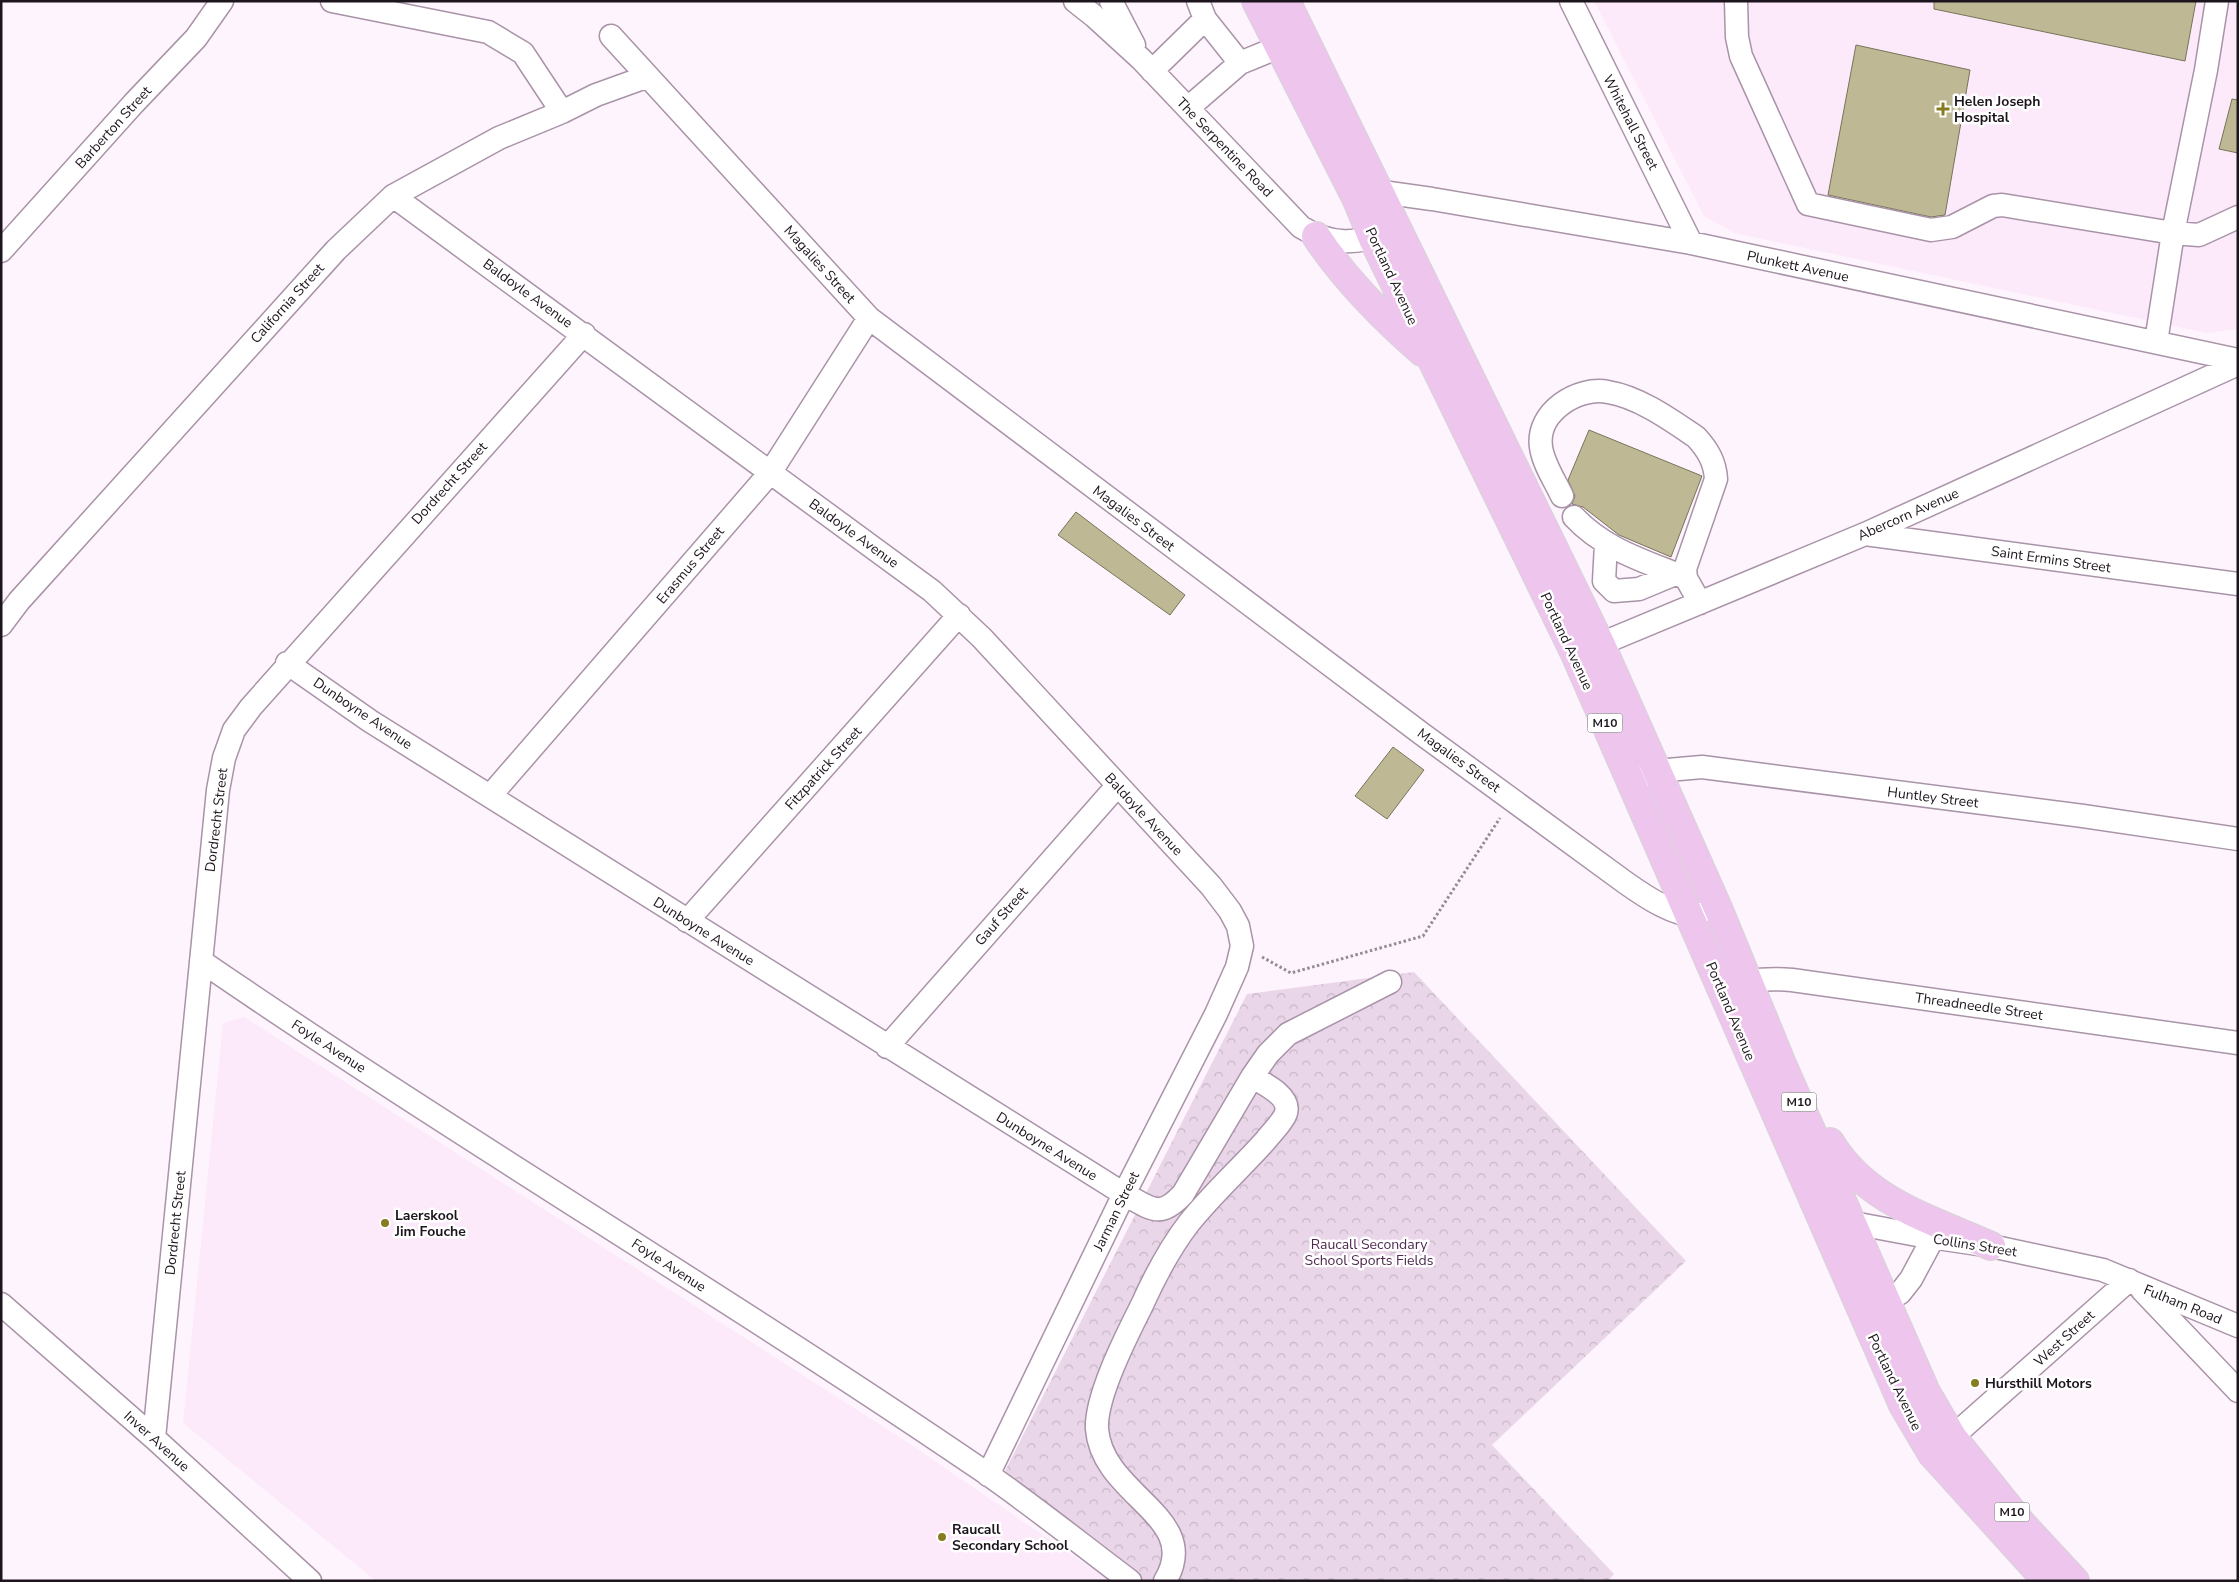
<svg xmlns="http://www.w3.org/2000/svg" width="2239" height="1582" viewBox="0 0 2239 1582" font-family="'Nunito Sans',sans-serif">
  <defs>
    <pattern id="park-crowns" width="20" height="18" patternUnits="userSpaceOnUse" patternTransform="scale(1.25)"><rect width="20" height="18" fill="#ead6e9"/><path d="M2 6a3 3 0 1 1 6 0M12 15a3 3 0 1 1 6 0" fill="none" stroke="#c8b7c7"/></pattern>
  </defs>
  <rect width="100%" height="100%" fill="#fef4fd"/>
  <path fill="#fceafb" d="M1594,1H2238V329L2207,333L1734,233L1704,216Z
    M244,1017L907,1442L1110,1581H376L183,1423L223,1023Z"/>
  <path fill="url(#park-crowns)" d="M1414,972L1686,1261L1492,1445L1614,1574L1608,1581H1143L1005,1471L1247,994Z"/>
  <path fill="#beb994" stroke="#777459" d="M1934,1H2196L2185,61L1934,9Z
    M1856,45L1970,70L1945,215L1931,217L1828,195Z
    M2232,99L2238,100V153L2219,149Z
    M1589,430L1702,476L1671,557L1619,535L1583,507L1572,504L1575,496L1568,480Z
    M1076,512L1185,595L1170,615L1058,535Z
    M1393,747L1424,770L1387,819L1355,796Z"/>
  <g fill="none" stroke-linecap="round" stroke-linejoin="round">
    <defs>
      <path id="minor" d="M332,1L488,32L523,53L562,112
        M1075,1L1094,16L1141,59L1301,227C1330,245 1357,245 1388,232
        M1111,1L1134,45
        M1198,1L1205,19L1240,63L1279,47
        M1571,1L1691,243
        M1736,1L1737,37L1741,56L1808,204L1931,230L1952,227L1993,206L2002,205L2173,233L2156,342
        M2217,1L2206,70L2173,233L2199,235L2238,217
        M611,36L869,318L1422,734L1626,883C1643,895 1679,920 1699,914
        M1152,71L1205,19
        M1188,108L1240,63
        M393,196L932,591L982,638L1211,886L1230,911L1238,926L1242,946L1237,967L1216,1014L1124,1194L988,1475
        M1367,197L1382,192L1432,199L1691,243L2238,360
        M1,251L134,103L196,38L222,1
        M1562,496C1555,481 1543,463 1541,447C1536,412 1578,386 1608,392C1639,397 1671,420 1696,437C1708,450 1715,462 1716,479L1685,569L1686,578L1700,603
        M1574,517C1605,550 1645,561 1686,578
        M1865,534L2238,584
        M1606,544L1604,581L1614,591L1639,589L1675,574
        M1,625L19,601L336,250L393,196L499,138L562,112L596,95L646,77
        M1586,650L1865,534L2238,364
        M287,663L370,721L1124,1194C1151,1208 1159,1220 1183,1194L1252,1077L1268,1054L1288,1034L1390,982
        M1630,782L1656,771L1702,767L2083,816L2238,839
        M490,796L770,473L869,318
        M687,921L959,615
        M201,961C459,1138 728,1297 986,1473C1035,1507 1082,1545 1130,1581
        M1732,987C1753,979 1770,978 1792,980L2238,1043
        M887,1047L1117,786
        M1837,1220L1917,1235L1991,1246L2103,1270L2238,1326
        M2142,1290L2238,1391
        M1,1304L154,1438L310,1581
        M1872,1308L1900,1293L1911,1279L1933,1238
        M154,1438L218,790L224,758L234,730L251,707L584,334
        M1941,1447L2129,1280
        M1165,1581C1204,1517 1102,1496 1097,1429C1095,1397 1127,1335 1142,1305C1155,1276 1169,1249 1189,1223C1212,1194 1241,1168 1266,1140C1272,1132 1283,1122 1286,1113C1291,1096 1263,1083 1252,1077"/>
      <path id="major" d="M1256,1L1357,200L1373,239L1575,654L1903,1405L1932,1454L2047,1581
        M1286,1L1601,645L1718,908L1782,1064L1926,1392L1953,1438L2023,1525L2075,1581
        M1316,236C1345,280 1382,317 1422,352
        M1830,1142C1866,1202 1931,1219 1991,1246"/>
    </defs>
    <use href="#minor" stroke="#a993a8" stroke-width="25"/>
    <use href="#major" stroke="#d6d5d6" stroke-width="30"/>
    <path stroke="#948b94" stroke-width="3" stroke-dasharray="2.5 2.5" stroke-linecap="butt" d="M1262,957L1291,973L1423,936L1500,818"/>
    <use href="#minor" stroke="#fff" stroke-width="22"/>
    <use href="#major" stroke="#edc5ed" stroke-width="28"/>
  </g>
  <g fill="#877c21" stroke="#fff" stroke-width="2">
    <path d="M1940.5 101.5h5v5h5v5h-5v5h-5v-5h-5v-5h5z"/>
    <circle cx="385" cy="1223" r="5"/>
    <circle cx="1975" cy="1383" r="5"/>
    <circle cx="942" cy="1537" r="5"/>
  </g>
  <g text-anchor="middle" stroke-width="5" stroke-linejoin="round" paint-order="stroke">
    <g fill="#fff" stroke="#615b61" stroke-width="1">
      <rect x="1587.5" y="713.5" width="35" height="19" rx="4"/>
      <rect x="1781.5" y="1092.5" width="35" height="19" rx="4"/>
      <rect x="1994.5" y="1502.5" width="35" height="19" rx="4"/>
    </g>
    <g font-size="12" font-weight="bold" fill="#1d151d">
      <text x="1605" y="727">M10</text>
      <text x="1799" y="1106">M10</text>
      <text x="2012" y="1516">M10</text>
    </g>
    <g font-size="14" font-weight="bold" fill="#1d151d" stroke="#fff" text-anchor="start">
      <text x="1954" y="106">Helen Joseph<tspan x="1954" dy="16">Hospital</tspan></text>
      <text x="395" y="1220">Laerskool<tspan x="395" dy="16">Jim Fouche</tspan></text>
      <text x="1985" y="1388">Hursthill Motors</text>
      <text x="952" y="1534">Raucall<tspan x="952" dy="16">Secondary School</tspan></text>
    </g>
    <g font-size="14" fill="#1d151d" stroke="#fff">
      <text transform="translate(1631 122) rotate(63)" y="5">Whitehall Street</text>
      <text transform="translate(113 127) rotate(-48)" y="5">Barberton Street</text>
      <text transform="translate(1225 147) rotate(46)" y="5">The Serpentine Road</text>
      <text transform="translate(820 264) rotate(48)" y="5">Magalies Street</text>
      <text transform="translate(1798 266) rotate(12)" y="5">Plunkett Avenue</text>
      <text transform="translate(1392 276) rotate(65)" y="5">Portland Avenue</text>
      <text transform="translate(528 293) rotate(36)" y="5">Baldoyle Avenue</text>
      <text transform="translate(287 303) rotate(-48)" y="5">California Street</text>
      <text transform="translate(449 483) rotate(-48)" y="5">Dordrecht Street</text>
      <text transform="translate(1908 514) rotate(-24)" y="5">Abercorn Avenue</text>
      <text transform="translate(1134 518) rotate(37)" y="5">Magalies Street</text>
      <text transform="translate(854 533) rotate(36)" y="5">Baldoyle Avenue</text>
      <text transform="translate(2051 559) rotate(8)" y="5">Saint Ermins Street</text>
      <text transform="translate(690 565) rotate(-50)" y="5">Erasmus Street</text>
      <text transform="translate(1567 641) rotate(65)" y="5">Portland Avenue</text>
      <text transform="translate(363 713) rotate(34)" y="5">Dunboyne Avenue</text>
      <text transform="translate(1459 760) rotate(36)" y="5">Magalies Street</text>
      <text transform="translate(823 768) rotate(-48)" y="5">Fitzpatrick Street</text>
      <text transform="translate(1933 797) rotate(7)" y="5">Huntley Street</text>
      <text transform="translate(1144 814) rotate(47)" y="5">Baldoyle Avenue</text>
      <text transform="translate(216 820) rotate(-83)" y="5">Dordrecht Street</text>
      <text transform="translate(1001 916) rotate(-49)" y="5">Gauf Street</text>
      <text transform="translate(704 931) rotate(32)" y="5">Dunboyne Avenue</text>
      <text transform="translate(1979 1006) rotate(8)" y="5">Threadneedle Street</text>
      <text transform="translate(1731 1011) rotate(67)" y="5">Portland Avenue</text>
      <text transform="translate(329 1046) rotate(33)" y="5">Foyle Avenue</text>
      <text transform="translate(1047 1146) rotate(32)" y="5">Dunboyne Avenue</text>
      <text transform="translate(1116 1211) rotate(-64)" y="5">Jarman Street</text>
      <text transform="translate(175 1223) rotate(-84)" y="5">Dordrecht Street</text>
      <text transform="translate(1975 1245) rotate(9)" y="5">Collins Street</text>
      <text transform="translate(669 1265) rotate(33)" y="5">Foyle Avenue</text>
      <text transform="translate(2183 1304) rotate(22)" y="5">Fulham Road</text>
      <text transform="translate(2064 1338) rotate(-42)" y="5">West Street</text>
      <text transform="translate(1895 1382) rotate(64)" y="5">Portland Avenue</text>
      <text transform="translate(157 1441) rotate(42)" y="5">Inver Avenue</text>
    </g>
    <g font-size="14" fill="#4f294f" stroke="#fff">
      <text x="1369" y="1249">Raucall Secondary<tspan x="1369" dy="16">School Sports Fields</tspan></text>
    </g>
  </g>
  <rect width="2239" height="1582" fill="none" stroke="#1d151d" stroke-width="5"/>
</svg>
